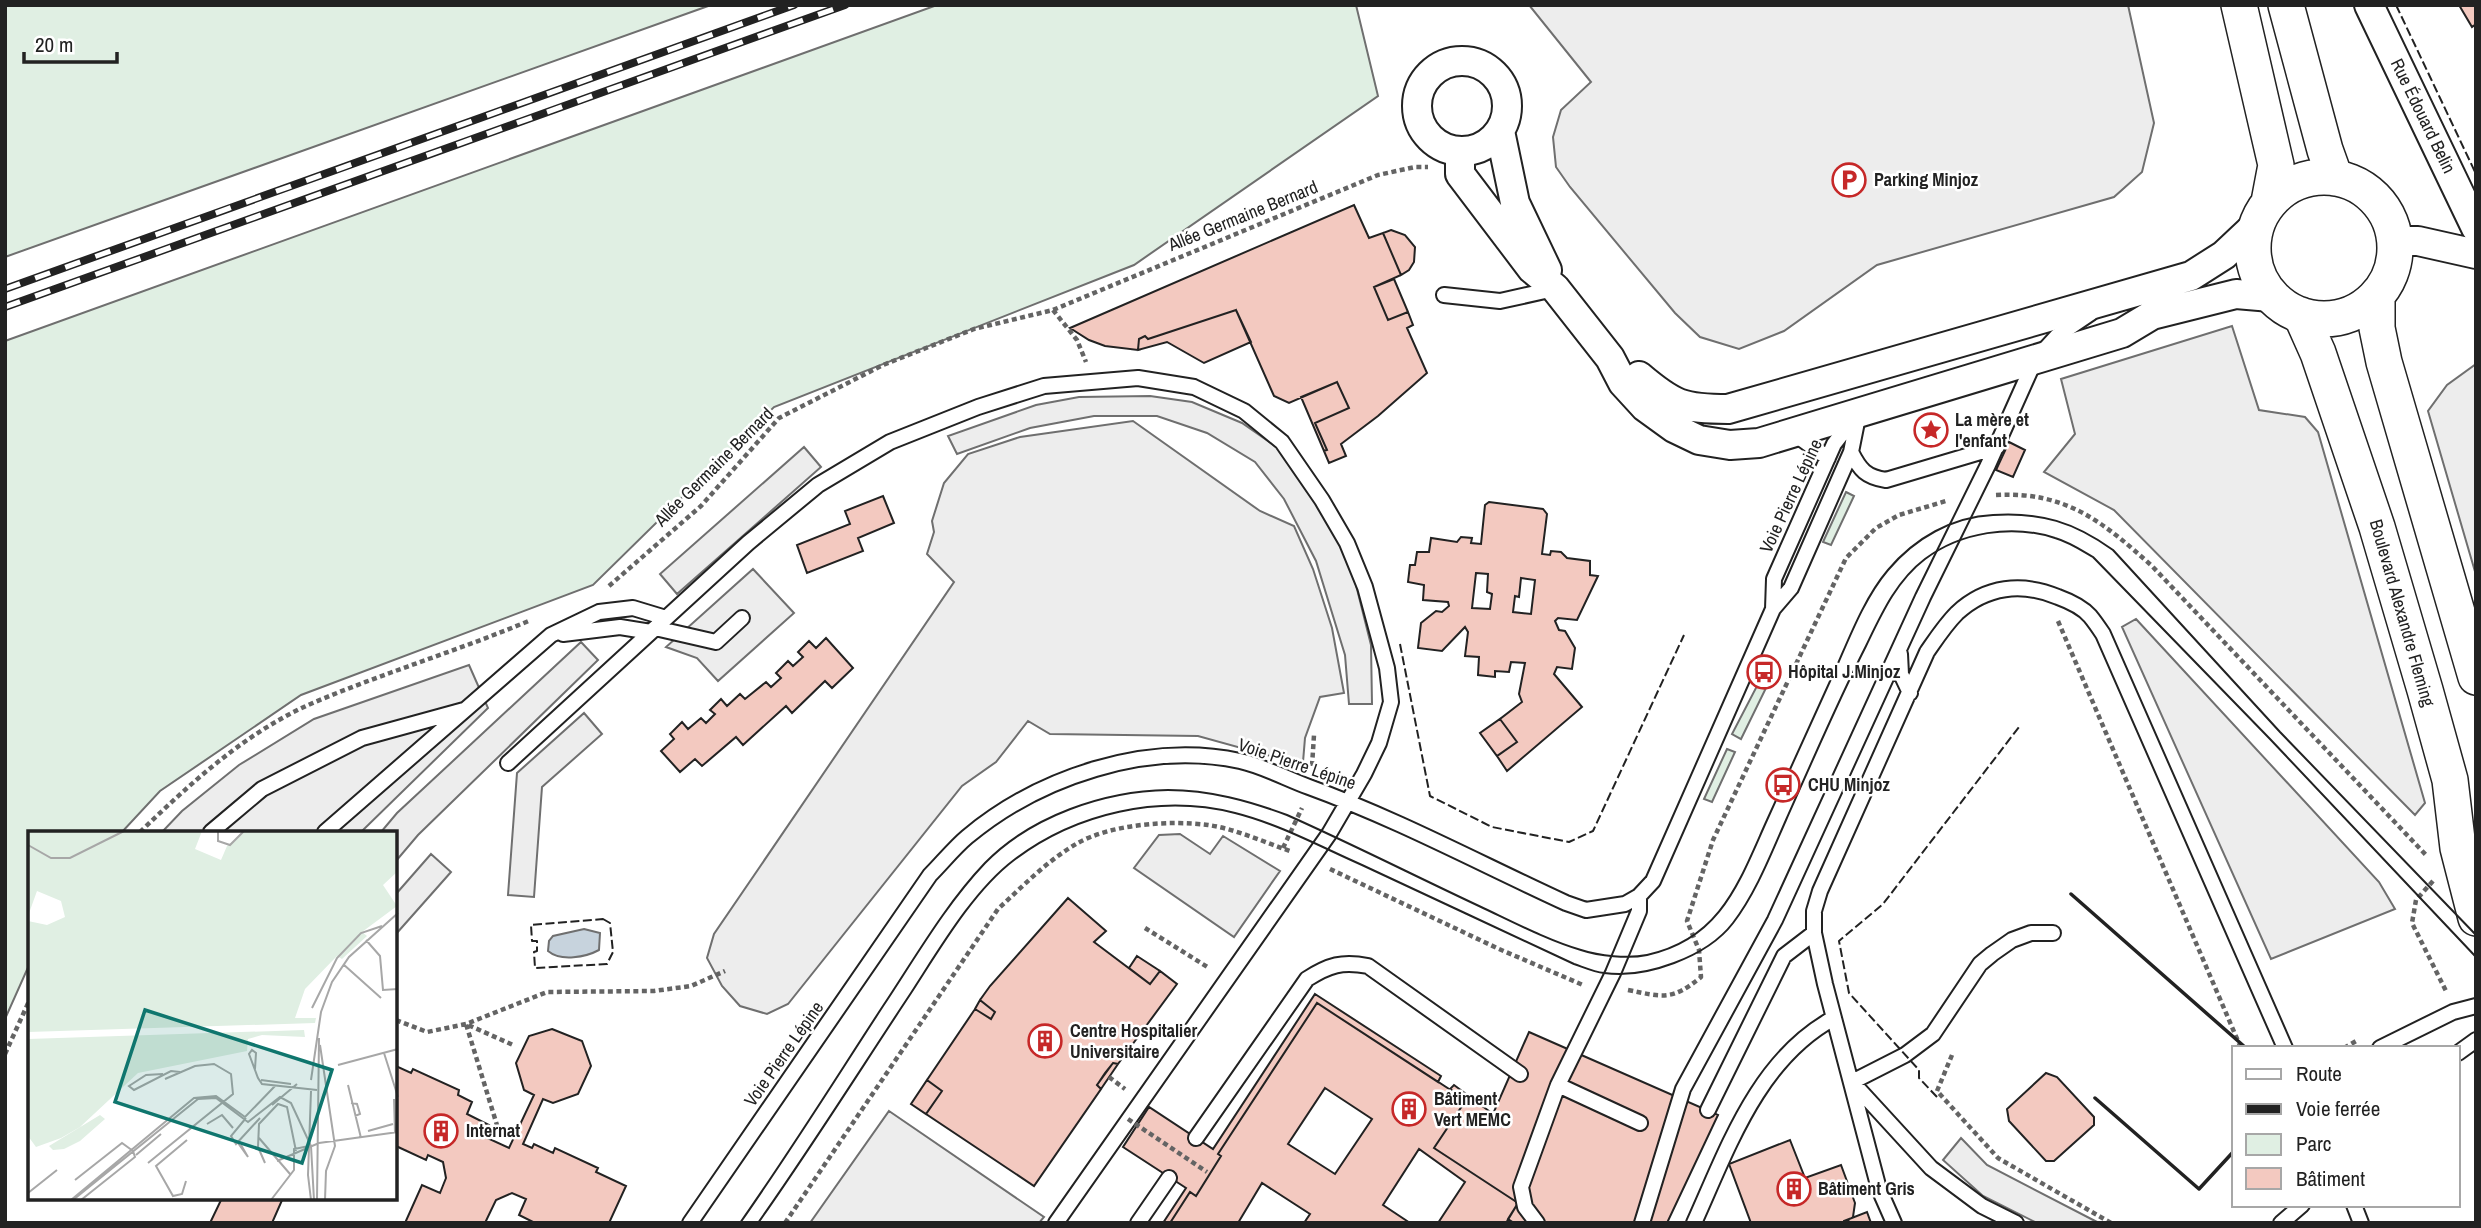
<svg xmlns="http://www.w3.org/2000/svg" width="2481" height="1228" viewBox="0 0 2481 1228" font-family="'Archivo Narrow',sans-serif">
  <rect width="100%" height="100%" fill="#fff"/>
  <path fill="#e0efe3" stroke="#6f6f6f" stroke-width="2" d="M5,5H711L5,257Z
    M937,5H1356L1378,96L1134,265L774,407L593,585L301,695L160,791L122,832H30V963L5,1019V341Z
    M1846,492L1854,496L1831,545L1823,542Z
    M1758,684L1766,688L1741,739L1732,734Z
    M1727,749L1735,752L1712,802L1704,799Z"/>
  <path fill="#ededed" stroke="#6f6f6f" stroke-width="2" d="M1529,5H2128L2154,123L2142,172L2114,197L1877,265L1784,331L1739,349L1700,337L1675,313L1570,187L1556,167L1553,137L1561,110L1591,82Z
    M2232,326L2259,410L2305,417L2318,432L2425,803L2415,815L2114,510L2044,472L2075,434L2061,379Z
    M2476,364V575L2428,411L2447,385Z
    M1150,396L1192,402L1242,423L1278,448L1308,486L1342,549L1356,585L1371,645L1372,704H1349L1345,655L1316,561L1284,499L1255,462L1207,433L1157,416H1094L1030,428L957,454L948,436L1036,405L1079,397Z
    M1133,421L1260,511L1294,526L1313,569L1332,628L1344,693L1320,697L1305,738L1303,762L1281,759L1198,736L1050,734L1028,721L996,762L962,786L788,1004L767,1014L740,1006L722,986L707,958L714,934L954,582L927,554L934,532L932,521L944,483L968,454L1020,437Z
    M804,447L821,467L677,594L660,574Z
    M753,569L794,613L718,681L697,658L666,647Z
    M2136,619L2379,882L2395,909L2271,959L2122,627Z
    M581,642L598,660L418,835L396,861V832H381L397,813Z
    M469,665L488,708L361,832H162L182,811L239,765L314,719Z
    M584,713L602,734L542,787L534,897L508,895L517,773Z
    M1180,834L1210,854L1223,836L1280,871L1234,937L1134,868L1159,835Z
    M431,854L451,872L396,934V894Z
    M889,1111L1044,1217L1039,1223H810Z
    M1961,1138L1987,1165L2099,1223H2037L1983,1196L1943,1160Z"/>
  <path fill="#c7d3dd" stroke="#6f6f6f" stroke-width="2" d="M584,929L600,933L599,950C586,957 561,962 548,951L549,941L553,936Z"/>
  <path fill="#f3c9c0" stroke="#222" stroke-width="2" fill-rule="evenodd" d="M2459,5H2476V24L2472,27Z
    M1354,205L1369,238L1383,233L1401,275L1374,287L1388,320L1408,312L1413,325L1407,328L1427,373L1378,416L1341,444L1346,456L1329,463L1324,451L1327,450L1315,423L1349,408L1337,382L1289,403L1274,396L1236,310L1148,339L1145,336L1139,339L1138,350L1105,346L1089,340L1070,328Z
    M1391,230L1405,235L1415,247L1414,262L1409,270L1401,275L1383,233Z
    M1394,279L1408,312L1388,320L1374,287Z
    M1236,310L1251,342L1204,363L1167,342L1138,350L1139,339L1145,336L1148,339Z
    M1337,382L1349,408L1315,423L1327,450L1324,451L1301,397Z
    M2009,442L2025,450L2013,477L1996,470Z
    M883,496L894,523L858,538L863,551L807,573L797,545L850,524L845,511Z
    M1489,502L1543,509L1547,514L1542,554L1550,555L1551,551L1561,552L1567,558L1590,561V575L1598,576L1577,620L1558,618L1555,621L1559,630L1565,631L1575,648L1572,669L1557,667L1554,674L1582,707L1507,771L1497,756L1517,742L1500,719L1522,702L1519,694L1525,663L1511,662L1509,672L1495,671V677L1478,675L1479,657L1465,656L1468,632L1465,627L1442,651L1418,648L1421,623L1436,611L1442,612L1449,606L1448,602L1423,600L1424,585L1408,582L1410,565H1415L1417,552H1429L1431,538L1457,542L1461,537L1472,538L1471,543L1481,544L1485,505ZM1476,573L1488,574L1487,592L1492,594L1490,609L1472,608ZM1521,578L1535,580L1531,614L1513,612L1515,596L1519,597Z
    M826,638L853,668L832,688L825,681L792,713L786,706L743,745L736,737L702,766L695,759L680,772L661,751L674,739L670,734L682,722L688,729L701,718L706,723L715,714L710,710L721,699L727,706L740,694L745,699L766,682L771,687L781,678L776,673L788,661L793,666L803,657L798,652L809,641L816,648Z
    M1500,719L1517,742L1497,756L1480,733Z
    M1068,898L1106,931L1094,942L1150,984L1160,971L1177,984L1118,1064L1113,1063L1105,1073L1097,1085L1101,1089L1034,1186L926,1114L942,1091L927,1080L975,1009L991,1019L995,1012L980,1000L990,986Z
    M1137,956L1160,971L1150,984L1129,968Z
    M1315,994L1441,1076L1438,1082L1317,1003L1218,1154L1221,1156L1196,1196L1190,1192L1170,1223H1163L1186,1188L1123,1147L1149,1107L1213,1149Z
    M980,1000L995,1012L991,1019L975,1009Z
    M1317,1003L1466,1100L1434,1148L1518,1203L1506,1223H1438L1465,1182L1419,1149L1383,1205L1410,1223H1304L1310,1214L1262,1183L1238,1223H1170L1190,1192L1196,1196L1221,1156L1218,1154ZM1325,1088L1372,1119L1335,1174L1288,1144Z
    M552,1029L582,1041L591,1066L578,1094L553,1103L543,1099L523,1144L532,1148L534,1144L553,1153L555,1148L598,1168L596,1172L626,1186L609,1223H535L519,1215L526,1199L512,1193L496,1200L485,1223H405L422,1185L440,1193L446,1178L443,1162L428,1155L426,1160L396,1146V1066L411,1073L413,1069L459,1090L458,1095L472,1102L467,1114L489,1125L485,1137L509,1148L534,1095L524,1090L516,1063L529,1036Z
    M1529,1032L1718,1115L1667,1223H1514L1508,1219L1518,1203L1434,1148L1466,1100L1450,1089L1454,1085L1493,1114Z
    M1113,1063L1118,1064L1101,1089L1097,1085Z
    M2046,1073L2057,1077L2094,1117V1125L2054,1161H2046L2009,1121L2007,1109Z
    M927,1080L942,1091L926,1114L911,1104Z
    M1790,1140L1805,1178L1841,1165L1855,1203L1853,1217L1844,1223H1751L1729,1164Z
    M222,1198H283L272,1223H210Z
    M1867,1212L1871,1223H1844V1221Z"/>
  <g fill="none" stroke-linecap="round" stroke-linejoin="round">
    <defs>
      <path id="service" d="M1444,295L1500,301L1554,289
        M1793,433L1828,458
        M1851,452C1860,470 1866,477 1886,480L1997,447
        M1773,609L1774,579L1834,444L1855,417
        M655,628L716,642L742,618
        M563,634L620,627L651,632
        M1900,654L1901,674L1910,693
        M508,763L748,543L818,485L890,442L978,407L1044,386L1138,378L1194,387L1244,411L1282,442L1322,500L1347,543L1365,587L1387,668L1391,702L1379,743L1364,774L1329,834L1056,1223
        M211,832L262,789L362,738L464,710
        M325,832L551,635L599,612L633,608L666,618
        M2380,1048L2453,1012L2476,1006
        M2458,1053L2476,1040
        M1852,1082L1905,1055L1933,1034L1980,964L1992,954L2012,940L2031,933H2053
        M1853,1083L1931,1168L1982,1206L2016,1223
        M1558,1085L1640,1123
        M1708,1110L1784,956L1814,933
        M1196,1138L1307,979C1329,965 1342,961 1368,966L1520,1074
        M2354,1205L2361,1223
        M690,1223L930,875C942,863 954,848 967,837C1039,777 1146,741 1240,761C1263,766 1287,779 1309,787C1397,819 1481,864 1566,903L1586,910L1625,904L1639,896L1653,881L1773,609L1791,588L1851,452L1859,412
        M1138,1223L1169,1178
        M1537,1223L1525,1207L1521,1187L1558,1085L1613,973L1639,911V896
        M1642,1223L1683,1089L1775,920L1923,597L1988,465L2035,360L2057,336L2091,313
        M1694,1223C1728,1148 1758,1059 1834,1018
        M1894,1223L1879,1189L1825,984L1814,933V911L1820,891L1927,652C1936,639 1945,625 1957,613C1986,586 2022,582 2058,597C2069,601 2082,607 2090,616C2095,622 2099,628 2103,634L2285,1048
        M2281,1223L2302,1205"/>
      <path id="minor" d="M2369,5L2476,228
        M1417 106a45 45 0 1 1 90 0a45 45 0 1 1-90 0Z
        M1500,131L1515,203L1547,270
        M1460,151V174L1532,269L1555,288L1610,358L1623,383L1645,407L1674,428L1699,440L1730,445L1759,443L2122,333L2152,315L2236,294L2271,297
        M2395,241H2418L2476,254
        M1639,376C1673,405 1683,409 1728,409L2191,276L2224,255L2257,224"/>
      <path id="tertiary" d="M2239,5L2276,165L2269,202
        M2286,5L2325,150L2335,178
        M2253 248a71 71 0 1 1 142 0a71 71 0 1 1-142 0Z
        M2377,297V328L2384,362L2476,677
        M2301,315L2318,353L2377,527L2425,690L2450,780L2458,848L2476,918"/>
    </defs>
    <use href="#service" stroke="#222" stroke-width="18"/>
    <use href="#minor" stroke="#222" stroke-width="32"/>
    <use href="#tertiary" stroke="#222" stroke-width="38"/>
    <path stroke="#646464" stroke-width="4.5" stroke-dasharray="5 3.5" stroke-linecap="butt" d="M1053,310L1077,340L1086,362
      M1996,495C2066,491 2103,522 2152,566L2426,855
      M609,586L701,506L779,418L883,365L974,329L1053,310L1378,175L1415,167H1428
      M2058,621L2241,1048
      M1312,766L1314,735
      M140,832C192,782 247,731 315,702C386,672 460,650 531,620
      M1283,848L1302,808
      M1330,869L1499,949L1583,985
      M2433,881L2416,900L2412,923L2446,991
      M1145,928L1209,968
      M1628,990C1663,997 1672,1001 1701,977L1699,950L1687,921L1713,840L1846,558L1876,528L1899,515L1946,501
      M396,1020L427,1032L466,1024L547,992L654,991L691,986L725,971
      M2344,1048L2358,1040
      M5,1054L30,999
      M1952,1055L1937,1091L1998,1158L2111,1223
      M1109,1077L1125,1089
      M500,1135L466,1024L513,1045
      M785,1223L998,909C1023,886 1047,861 1076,844C1110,824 1170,820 1208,825C1236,829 1264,842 1290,851"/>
    <use href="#service" stroke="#fff" stroke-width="14"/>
    <use href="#minor" stroke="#fff" stroke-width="28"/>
    <use href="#tertiary" stroke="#fff" stroke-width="35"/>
    <path stroke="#222" stroke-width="2" d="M740,1223C790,1152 836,1078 883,1006C915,958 945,905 985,863C1031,816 1104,791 1168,790C1210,790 1249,801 1287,815C1352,844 1415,876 1479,906C1509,920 1549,941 1581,950C1599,956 1628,959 1647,955C1721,939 1739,882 1767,820C1790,770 1813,719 1836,668C1850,636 1865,597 1888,570C1915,538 1952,517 1993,515C2041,512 2074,522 2113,550L2280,732L2476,935
      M758,1223C811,1148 860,1070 911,993C939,950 973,891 1014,860C1076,813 1159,794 1235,813C1279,824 1321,847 1362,865C1433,898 1503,931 1574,964C1583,967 1594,972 1604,973C1645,979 1707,957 1733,923C1756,893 1771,854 1786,820C1812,762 1837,703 1866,646C1881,615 1896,581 1925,559C1961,532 2012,524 2055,538C2069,542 2081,550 2093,557L2270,739L2476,957"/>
    <defs>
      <path id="rail" d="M5,289L794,5
        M5,307L845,5"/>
    </defs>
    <use href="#rail" stroke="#222" stroke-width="8"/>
    <use href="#rail" stroke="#fff" stroke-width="5" stroke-dasharray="16" stroke-linecap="butt"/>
    <path stroke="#646464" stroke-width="4.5" stroke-dasharray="5 3.5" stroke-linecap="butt" d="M1128,1119L1207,1172"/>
    <path stroke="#222" stroke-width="2" stroke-dasharray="9 3.5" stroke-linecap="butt" d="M2396,5L2476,174
      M1400,644L1430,796L1492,827L1569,842L1593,831L1684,635
      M603,919L610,923L613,952L607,964L535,968L534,952L537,951V941H532L531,925Z
      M1937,1097L1919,1078V1070L1849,993L1839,941L1883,904L2019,727"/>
    <path stroke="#222" stroke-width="3.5" d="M2071,894L2246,1048
      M2095,1098L2199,1189L2234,1151"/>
  </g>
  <defs>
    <symbol id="parking-ring" viewBox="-11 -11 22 22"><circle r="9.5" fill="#fff" stroke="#c62828" stroke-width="1.5"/><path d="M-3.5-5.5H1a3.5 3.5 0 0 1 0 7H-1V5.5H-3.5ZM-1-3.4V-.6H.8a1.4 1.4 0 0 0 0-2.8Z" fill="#c62828"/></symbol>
    <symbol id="sight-ring" viewBox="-11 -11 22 22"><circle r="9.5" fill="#fff" stroke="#c62828" stroke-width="1.5"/><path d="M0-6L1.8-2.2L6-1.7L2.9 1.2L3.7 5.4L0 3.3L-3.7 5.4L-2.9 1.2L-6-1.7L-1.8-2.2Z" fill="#c62828"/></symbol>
    <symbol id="bus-ring" viewBox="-11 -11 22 22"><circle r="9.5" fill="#fff" stroke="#c62828" stroke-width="1.5"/><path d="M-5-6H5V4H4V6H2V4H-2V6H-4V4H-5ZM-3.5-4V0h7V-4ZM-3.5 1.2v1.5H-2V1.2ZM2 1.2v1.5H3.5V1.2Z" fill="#c62828"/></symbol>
    <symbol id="building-ring" viewBox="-11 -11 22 22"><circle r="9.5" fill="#fff" stroke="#c62828" stroke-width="1.5"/><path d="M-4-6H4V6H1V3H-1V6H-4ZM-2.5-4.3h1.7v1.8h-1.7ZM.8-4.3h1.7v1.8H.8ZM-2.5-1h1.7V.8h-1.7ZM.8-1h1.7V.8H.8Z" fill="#c62828"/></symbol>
  </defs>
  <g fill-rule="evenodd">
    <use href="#parking-ring" x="1830" y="161" width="38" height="38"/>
    <use href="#sight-ring" x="1912" y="411" width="38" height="38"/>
    <use href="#bus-ring" x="1745" y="653" width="38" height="38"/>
    <use href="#bus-ring" x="1764" y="766" width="38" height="38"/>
    <use href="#building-ring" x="1026" y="1022" width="38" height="38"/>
    <use href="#building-ring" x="1390" y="1090" width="38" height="38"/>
    <use href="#building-ring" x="422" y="1112" width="38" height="38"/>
    <use href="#building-ring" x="1775" y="1170" width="38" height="38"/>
  </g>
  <g text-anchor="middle" stroke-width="5" stroke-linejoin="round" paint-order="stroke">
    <g font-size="18" fill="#222" stroke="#fff">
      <text transform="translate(2423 116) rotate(64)" y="6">Rue Édouard Belin</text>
      <text transform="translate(1243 216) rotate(-22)" y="6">Allée Germaine Bernard</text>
      <text transform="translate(714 467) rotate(-45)" y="6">Allée Germaine Bernard</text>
      <text transform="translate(1791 496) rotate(-65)" y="6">Voie Pierre Lépine</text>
      <text transform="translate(2402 613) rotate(74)" y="6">Boulevard Alexandre Fleming</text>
      <text transform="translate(1297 764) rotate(19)" y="6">Voie Pierre Lépine</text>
      <text transform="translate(784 1054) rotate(-55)" y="6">Voie Pierre Lépine</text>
    </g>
    <g font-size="18" font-weight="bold" fill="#222" stroke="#fff" text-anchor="start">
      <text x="1874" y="186">Parking Minjoz</text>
      <text x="1955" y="426">La mère et<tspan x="1955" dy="21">l'enfant</tspan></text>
      <text x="1788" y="678">Hôpital J.Minjoz</text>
      <text x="1808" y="791">CHU Minjoz</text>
      <text x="1070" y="1037">Centre Hospitalier<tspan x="1070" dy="21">Universitaire</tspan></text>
      <text x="1434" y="1105">Bâtiment<tspan x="1434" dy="21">Vert MEMC</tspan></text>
      <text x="466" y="1137">Internat</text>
      <text x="1818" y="1195">Bâtiment Gris</text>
    </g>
  </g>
  <g transform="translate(28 831)">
    <rect width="369" height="369" fill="#fff"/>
    <path d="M0,0H174L167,18L193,29L199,15L217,0H369V41L355,54L369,75L334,101L339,105L314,128L309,125L277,158L267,187H288L287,192L0,201V90L19,94L37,86L33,70L9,60L0,85ZM276,199L277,206L234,204L220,208L219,220L110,242L52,296L33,307L8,316L0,305V208ZM72,284L77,288L52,310L36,318L25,319L21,315Z" fill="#e0efe3"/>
    <path fill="none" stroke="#a7a7a7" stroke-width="2" d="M190,0V10L202,14L216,0M0,14L23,27H42L96,0M338,109L352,125L355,159L370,158M315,133L353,167M284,177L309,127L333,102L354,95M292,214L307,315L298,340L297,369M356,222L370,266M310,234L370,218M227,238L228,222L224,219L221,223L230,247L234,253L289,259M135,243L118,244L101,255L106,259L143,240L152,241M233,249L263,253M283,249L293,181L304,151L321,126L370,82M320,254L333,307M283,260L280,344L283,369M366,268L367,302M323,272L329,273L332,283L327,285M244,274L269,253M218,287L203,305L208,313L232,287M179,293L194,284L205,297M340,300L365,293M231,307L262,343M210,312L220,326L213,314M108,324L133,303M249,330L291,312L370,301M120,332L205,263L203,243L186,233L167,235L137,248M237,332L230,316L231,293L250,273L259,276L268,320M47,349L94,312L105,320M158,350L154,363L145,365L128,335L159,309M0,362L29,339M289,368L291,207M43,369L166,267L188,265L217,286L247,255M45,369L170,268L188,267L220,291L252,266L263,272L283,315L286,369M53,369L107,326L105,320M243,369L266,339V318L281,315"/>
    <path fill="#0f766e" fill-opacity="0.15" stroke="#0f766e" stroke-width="3.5" d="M117,179L304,239L274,332L87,271Z"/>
    <rect width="369" height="369" fill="none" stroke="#222" stroke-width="3.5"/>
  </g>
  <rect width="2481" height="1228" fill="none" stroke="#222222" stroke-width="14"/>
  <rect x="2232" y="1046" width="228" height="161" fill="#ffffff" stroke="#a7a7a7" stroke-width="2"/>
  <rect x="2246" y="1069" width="35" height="10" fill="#ffffff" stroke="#a7a7a7" stroke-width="2"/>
  <text x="2296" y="1081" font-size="21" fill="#222222">Route</text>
  <rect x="2246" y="1104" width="35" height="10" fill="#222222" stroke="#a7a7a7" stroke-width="2"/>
  <text x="2296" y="1116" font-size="21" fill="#222222">Voie ferrée</text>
  <rect x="2246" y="1134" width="35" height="21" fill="#e0efe3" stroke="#a7a7a7" stroke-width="2"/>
  <text x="2296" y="1151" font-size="21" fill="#222222">Parc</text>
  <rect x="2246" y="1168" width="35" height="21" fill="#f3c9c0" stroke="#a7a7a7" stroke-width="2"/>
  <text x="2296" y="1186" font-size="21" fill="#222222">Bâtiment</text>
  <path d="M24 52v10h93v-10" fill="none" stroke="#222222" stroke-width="3.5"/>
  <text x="35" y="52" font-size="21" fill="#222222" stroke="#ffffff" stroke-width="5" paint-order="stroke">20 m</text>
</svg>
